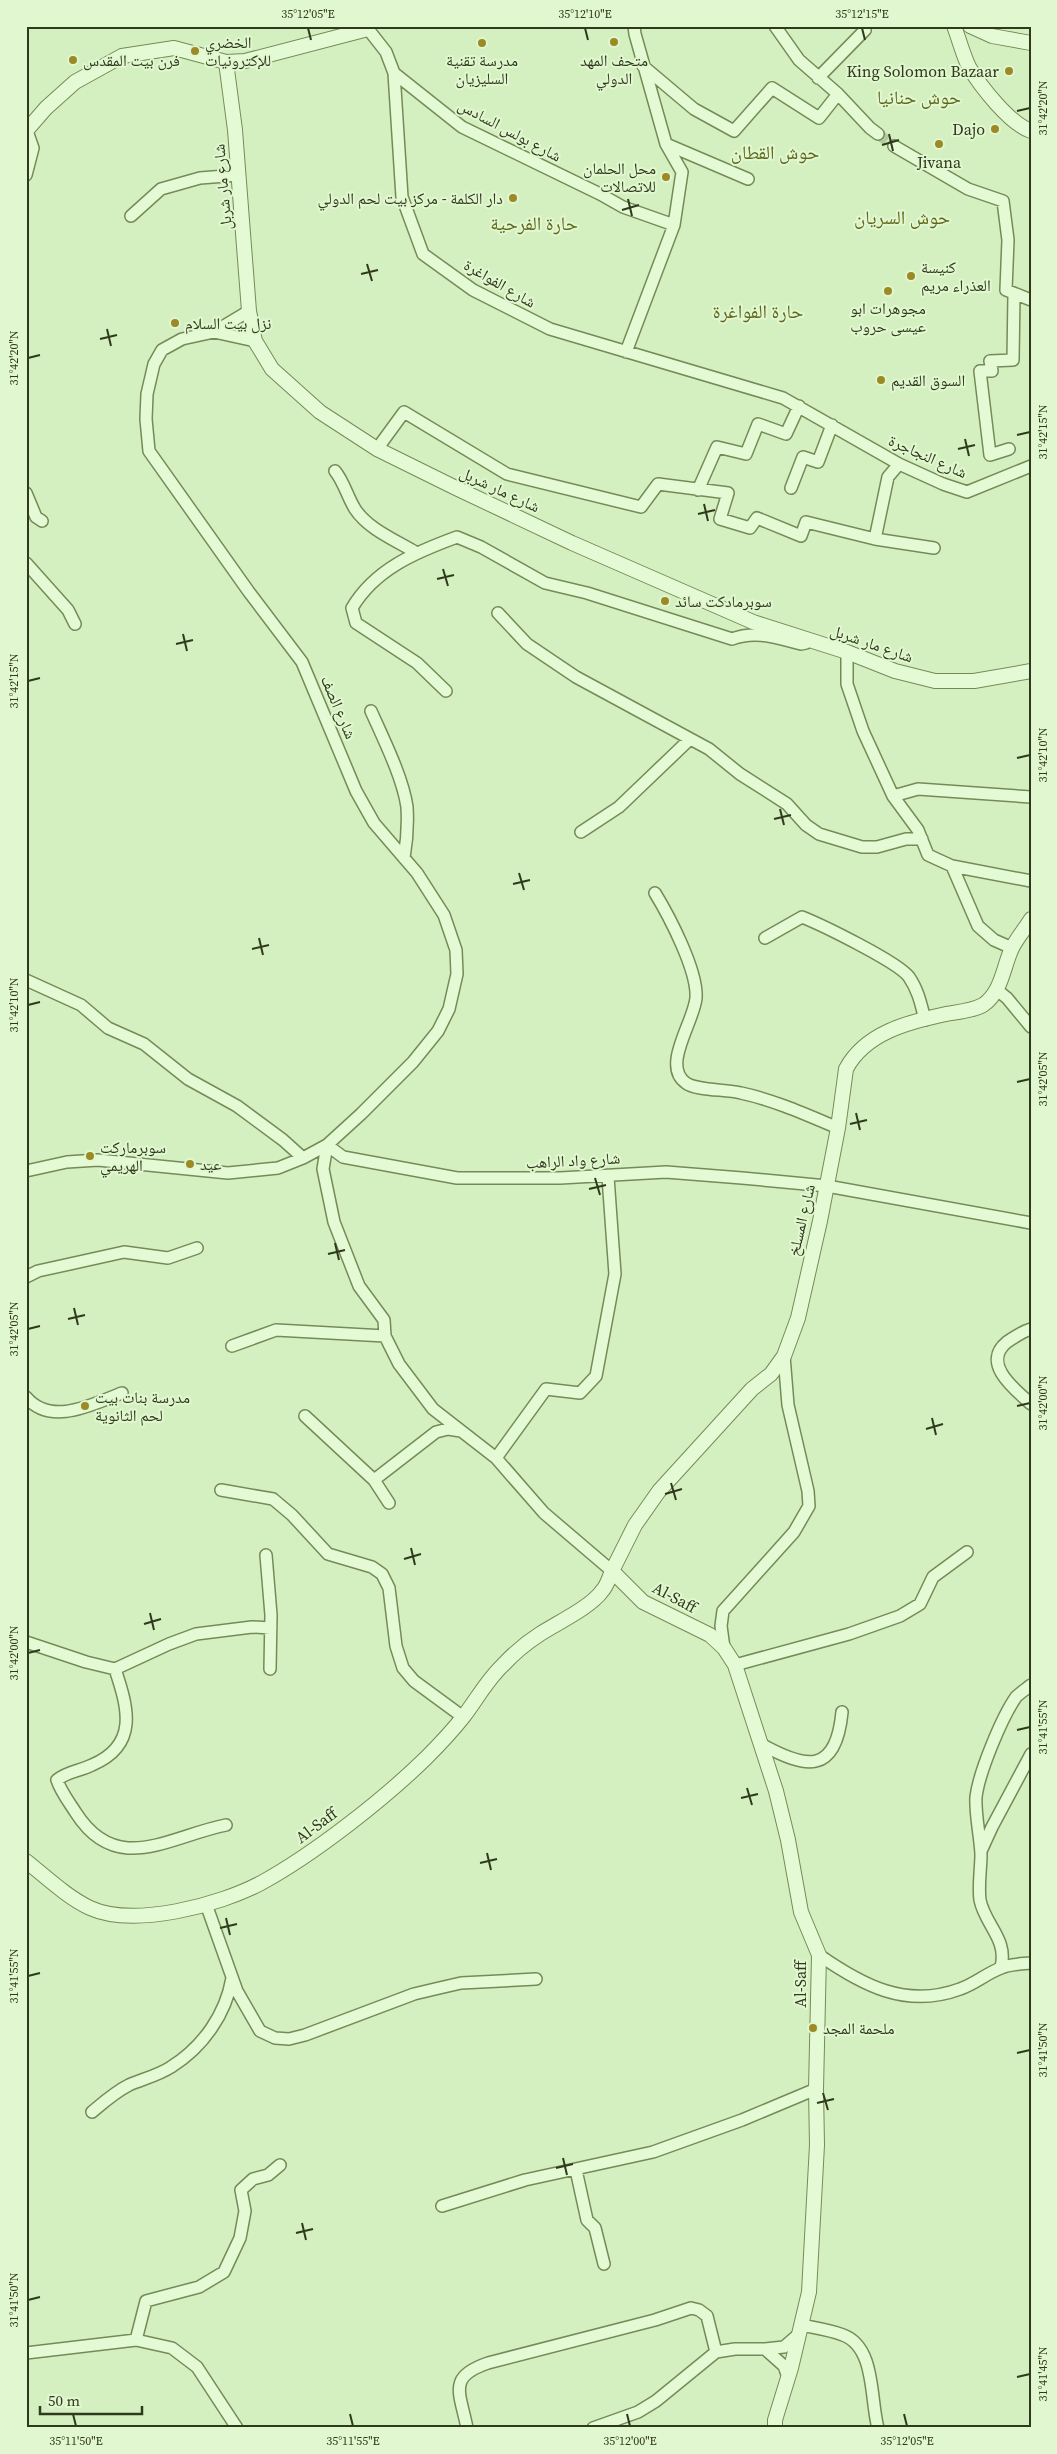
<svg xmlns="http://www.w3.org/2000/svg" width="1057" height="2454" viewBox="0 0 1057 2454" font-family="'Source Serif 4','Noto Naskh Arabic',serif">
  <rect width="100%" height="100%" fill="#d5f0c0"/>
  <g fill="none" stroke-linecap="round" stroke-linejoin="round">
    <path stroke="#b4cb9f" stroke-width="11" stroke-dasharray="11 5.5" stroke-linecap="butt" d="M878,134L894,146"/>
    <defs>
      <path id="minor" d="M775,26L799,60L838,94L870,128L878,134
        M368,29L386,52L394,73L402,197L423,254L473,290L550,329L783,398L899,464L943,484L967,492L1031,466
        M643,66L694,109L734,131L772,88L819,118L838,94
        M394,73L462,127L600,194L623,207L674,225
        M818,78L865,30L863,26
        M666,144L748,179
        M894,146L968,189L1003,201L1008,240L1006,290L1031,300
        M26,175L33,148L27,131
        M131,216L161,189L200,178L238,175
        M214,332L249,311
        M626,352L674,225L682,172L666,144L635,34L634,26
        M377,449L404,412L507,474L641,507L658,484L728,493L720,519L750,528L757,518L801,536L806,522L875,539L934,548
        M1009,449L990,455L980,371H992L990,361L1013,360L1014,294
        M335,471C344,482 347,496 355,509C368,529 395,540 415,552
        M791,488L803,457L818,462L832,425
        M698,490L717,447L746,454L758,424L786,434L799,406
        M26,493L36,517L42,521
        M875,539L888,477L899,464
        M26,563L68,610L75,624
        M498,613L527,644L576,677L709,749L740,774L787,804L806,825L819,834L862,847H877L906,839H922
        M847,652V684L863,731L893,796L918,830L928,855L952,866L978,926L994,940L1012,948
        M446,691L417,663L356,623L352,608C375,569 416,552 457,537L481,547L545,583L587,593L732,639C756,630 777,638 801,644L806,643
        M371,711C383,738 403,778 407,807C408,824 407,841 404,858
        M893,796L918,789L1031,797
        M581,832L619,807L690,739
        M952,866L1031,881
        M655,893C669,916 698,971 696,998C694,1022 661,1066 686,1083C697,1091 726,1089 741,1093C774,1100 807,1115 838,1128
        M765,938L802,917C822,925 898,962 909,977C918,990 921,1004 925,1020
        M26,980L81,1005L108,1028L144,1044L188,1079L237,1106L283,1140L303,1158
        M997,990L1007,998L1031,1027
        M327,1145L343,1157L457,1178H560L666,1172L742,1178L827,1186L1031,1223
        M327,1145L323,1169L334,1222L359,1286L384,1320L385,1336L399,1364L433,1409L496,1458L544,1513L612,1571
        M26,1171L67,1162L98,1160L228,1173L278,1168L303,1158L327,1145L361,1114L413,1062L438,1031L449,1009L457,974L456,950L444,915L417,873L374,823L356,791L302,662L249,592L149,451L146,419L147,394L154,364L162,350L182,339L214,332L255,341
        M26,1277L38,1271L124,1252L168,1258L197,1248
        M1031,1329C1021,1332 1015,1337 1007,1342C981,1363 1014,1389 1031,1404
        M232,1346L276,1330L385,1336
        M26,1397C51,1427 93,1404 122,1393
        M305,1416L374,1480L389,1503
        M496,1458L546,1389L580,1393L596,1376L615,1274L608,1177
        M374,1480L436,1432L448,1429L461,1431
        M221,1490L273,1499L292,1515L328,1554L372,1567L382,1574L389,1588L396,1646L403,1668L414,1681L463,1717
        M266,1555L271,1615L270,1669
        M26,1642L86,1662L115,1669L169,1644L196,1634L252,1627L271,1628
        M724,1648L721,1626L723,1611L794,1532L809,1506L808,1491L788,1405L784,1356
        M735,1665L849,1634L900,1616L920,1604L933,1577L967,1552
        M115,1669C128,1708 139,1745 92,1765C80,1771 68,1771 57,1780C61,1792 69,1802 76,1813C117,1877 170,1836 226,1825
        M761,1744C806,1769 836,1775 842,1712
        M981,1851L992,1827L1031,1754
        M206,1904L237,1991L260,2031L275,2038L289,2039L305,2035L414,1994L435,1989L461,1983L536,1979
        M819,1955C862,1985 906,2009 960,1989C975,1984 987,1973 1001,1968C1009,1964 1022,1964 1031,1963
        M1001,1967C1008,1939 985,1925 980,1900C978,1885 981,1869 981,1854C980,1835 975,1815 976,1797C979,1772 1002,1717 1016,1697C1020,1693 1026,1689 1031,1685
        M92,2112C104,2102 115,2092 129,2085C143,2079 159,2075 171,2067C203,2047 226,2014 232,1978
        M576,2170L587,2220L595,2228L604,2264
        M442,2206L525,2180L653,2152L742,2120L816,2089
        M801,2325C815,2328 830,2330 843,2335C876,2347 870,2400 878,2428
        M136,2340L146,2301L199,2287L224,2272L240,2238L245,2211L241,2190L253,2179L268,2175L280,2165
        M765,2349L784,2366L788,2377
        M26,2353L136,2340L172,2348L197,2367L237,2428
        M467,2428C460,2392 447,2377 488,2363L655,2320L691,2308L699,2310L707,2316L716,2352
        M593,2428L638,2412L656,2401L716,2352L735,2349H765L784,2347L799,2334"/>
      <path id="tertiary" d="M954,26C959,39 963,55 969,67C981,87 1010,124 1031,131
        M970,26L992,36L1031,43
        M226,62L235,130L249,311L255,341L272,369L320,412L377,449L456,488L572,543L753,622L847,652L895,671L935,681H974L1031,671
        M26,131L46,108L75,82L122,56L174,48L226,62L245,61L368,29L366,26
        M612,1571L635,1525L659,1491L752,1389L771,1374L784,1356L798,1318L820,1221L838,1128L846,1069C865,1033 908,1022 946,1014C958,1012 972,1011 983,1005C1002,992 1003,967 1012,948C1017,938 1025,929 1031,919
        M26,1861C46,1877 67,1897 90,1908C134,1928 220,1905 261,1883C314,1854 383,1800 426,1758C439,1745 453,1730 464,1716C477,1699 487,1680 503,1665C514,1653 526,1643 540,1634C557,1623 591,1607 602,1591C607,1586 609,1578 612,1571L643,1602L710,1635L724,1648L735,1665L776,1791L788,1840L801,1912L819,1955L816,2089L817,2145L809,2292L791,2368L775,2420V2428"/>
    </defs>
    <use href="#minor" stroke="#768a57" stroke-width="14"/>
    <use href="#tertiary" stroke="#768a57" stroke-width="16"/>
    <use href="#minor" stroke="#e4fad4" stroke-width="11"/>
    <use href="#tertiary" stroke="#e4fad4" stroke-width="14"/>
  </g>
  <path fill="none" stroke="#2f391c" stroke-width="2" d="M308,28L311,40M585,28L588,40M862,28L865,40M1017,111L1030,108M889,134L893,151M882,145L899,140M628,199L632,216M622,210L639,205M367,264L372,281M361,274L378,270M107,329L111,346M100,339L117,335M28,358L40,355M1017,435L1030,432M965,439L969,456M958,449L975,445M704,504L708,521M698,514L715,510M443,569L448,586M437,579L454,575M183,634L187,651M176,644L193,640M28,681L40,678M1017,758L1030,755M780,809L784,825M774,819L791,815M519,873L524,890M513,884L530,880M259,938L263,955M252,949L269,945M28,1005L40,1002M1017,1082L1030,1079M856,1113L860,1130M850,1124L867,1120M595,1178L600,1195M589,1189L606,1185M335,1243L339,1260M328,1254L345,1250M74,1308L78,1325M68,1319L85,1315M28,1329L40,1326M1017,1406L1030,1403M932,1418L936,1435M926,1429L943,1424M671,1483L676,1500M665,1494L682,1489M411,1548L415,1565M404,1559L421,1554M150,1613L154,1630M144,1624L161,1619M28,1653L40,1650M1017,1730L1030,1727M747,1788L752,1805M741,1798L758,1794M487,1853L491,1870M480,1863L497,1859M226,1918L230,1935M220,1928L237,1924M28,1976L40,1973M1017,2053L1030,2050M823,2093L828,2110M817,2103L834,2099M563,2158L567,2175M556,2168L573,2164M302,2223L306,2240M296,2233L313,2229M28,2300L40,2297M1017,2377L1030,2374M73,2414L76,2426M350,2414L353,2426M627,2414L630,2426M904,2414L907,2426"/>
  <g fill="#9b8a25" stroke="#e1f7d0" stroke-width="2">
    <circle cx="614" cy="42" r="5"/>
    <circle cx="482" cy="43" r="5"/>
    <circle cx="195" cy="51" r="5"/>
    <circle cx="73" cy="60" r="5"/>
    <circle cx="1009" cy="71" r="5"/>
    <circle cx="995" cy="129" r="5"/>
    <circle cx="939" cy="144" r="5"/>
    <circle cx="666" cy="177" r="5"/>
    <circle cx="513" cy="198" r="5"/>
    <circle cx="911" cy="276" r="5"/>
    <circle cx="888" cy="291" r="5"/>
    <circle cx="175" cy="323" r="5"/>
    <circle cx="881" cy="380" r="5"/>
    <circle cx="665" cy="601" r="5"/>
    <circle cx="90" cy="1156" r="5"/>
    <circle cx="190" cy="1164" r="5"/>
    <circle cx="85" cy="1406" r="5"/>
    <circle cx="813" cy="2028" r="5"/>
  </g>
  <g text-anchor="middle" stroke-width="4" stroke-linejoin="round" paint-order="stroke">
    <g font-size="16" fill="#2f391c" stroke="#e1f7d0" text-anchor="start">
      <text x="205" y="48">الخضري<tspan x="205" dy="18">للإكترونيات</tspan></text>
      <text x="83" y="66">فرن بيت المقدس</text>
      <text x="482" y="66" text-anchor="middle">مدرسة تقنية<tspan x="482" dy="18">السليزيان</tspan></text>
      <text x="614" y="66" text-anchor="middle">متحف المهد<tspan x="614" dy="18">الدولي</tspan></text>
      <text x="999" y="77" text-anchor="end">King Solomon Bazaar</text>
      <text x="985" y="135" text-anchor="end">Dajo</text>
      <text x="939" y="168" text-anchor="middle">Jivana</text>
      <text x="656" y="174" text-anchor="end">محل الحلمان<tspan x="656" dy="18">للاتصالات</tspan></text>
      <text x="503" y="204" text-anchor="end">دار الكلمة - مركز بيت لحم الدولي</text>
      <text x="921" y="273">كنيسة<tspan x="921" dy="18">العذراء مريم</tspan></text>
      <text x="888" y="314" text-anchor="middle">مجوهرات ابو<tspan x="888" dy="18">عيسى حروب</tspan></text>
      <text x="185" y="329">نزل بيت السلام</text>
      <text x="891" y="386">السوق القديم</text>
      <text x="675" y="607">سوبرمادكت سائد</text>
      <text x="100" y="1153">سوبرماركت<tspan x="100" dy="18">الهريمي</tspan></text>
      <text x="200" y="1170">عيد</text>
      <text x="95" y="1403">مدرسة بنات بيت<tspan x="95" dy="18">لحم الثانوية</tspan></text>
      <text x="823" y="2034">ملحمة المجد</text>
    </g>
    <g font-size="16" fill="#2f391c" stroke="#e1f7d0">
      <text transform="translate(510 130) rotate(28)" y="6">شارع بولس السادس</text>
      <text transform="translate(222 187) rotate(-95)" y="6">شارع مار شربل</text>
      <text transform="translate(500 283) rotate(30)" y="6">شارع الفواغرة</text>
      <text transform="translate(928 456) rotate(24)" y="6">شارع النجاجرة</text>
      <text transform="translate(500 489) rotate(25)" y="6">شارع مار شربل</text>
      <text transform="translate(872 643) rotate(19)" y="6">شارع مار شربل</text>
      <text transform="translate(339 707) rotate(67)" y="6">شارع الصف</text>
      <text transform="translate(573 1160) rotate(-3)" y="6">شارع واد الراهب</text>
      <text transform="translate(801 1220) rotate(-77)" y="6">شارع المسلخ</text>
      <text transform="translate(675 1597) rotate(28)" y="6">Al-Saff</text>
      <text transform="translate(316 1825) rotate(-37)" y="6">Al-Saff</text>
      <text transform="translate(800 1984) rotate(-90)" y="6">Al-Saff</text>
    </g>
    <g font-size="19" fill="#61671a" stroke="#e1f7d0">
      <text x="919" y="104">حوش حنانيا</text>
      <text x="775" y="159">حوش القطان</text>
      <text x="902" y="224">حوش السريان</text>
      <text x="534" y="230">حارة الفرحية</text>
      <text x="758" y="318">حارة الفواغرة</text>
    </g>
  </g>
  <rect width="1057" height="2454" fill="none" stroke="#e1f7d0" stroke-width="55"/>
  <path d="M40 2406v8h102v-8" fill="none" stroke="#2f391c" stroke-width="2.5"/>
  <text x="48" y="2406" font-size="15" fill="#2f391c" stroke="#e1f7d0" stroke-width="4" paint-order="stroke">50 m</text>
  <rect x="28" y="28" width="1002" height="2398" fill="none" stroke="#2f391c" stroke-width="2"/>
  <g font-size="12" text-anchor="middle" fill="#2f391c">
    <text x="308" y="18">35°12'05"E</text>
    <text x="585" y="18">35°12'10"E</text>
    <text x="862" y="18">35°12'15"E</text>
    <text transform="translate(1043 108) rotate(-90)" y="4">31°42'20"N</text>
    <text transform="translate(14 358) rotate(-90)" y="4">31°42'20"N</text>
    <text transform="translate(1043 432) rotate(-90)" y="4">31°42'15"N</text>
    <text transform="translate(14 681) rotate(-90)" y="4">31°42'15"N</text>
    <text transform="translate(1043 755) rotate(-90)" y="4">31°42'10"N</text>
    <text transform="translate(14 1005) rotate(-90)" y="4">31°42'10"N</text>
    <text transform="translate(1043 1079) rotate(-90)" y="4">31°42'05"N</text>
    <text transform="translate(14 1329) rotate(-90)" y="4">31°42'05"N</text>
    <text transform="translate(1043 1403) rotate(-90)" y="4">31°42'00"N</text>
    <text transform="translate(14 1653) rotate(-90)" y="4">31°42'00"N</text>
    <text transform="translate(1043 1727) rotate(-90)" y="4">31°41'55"N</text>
    <text transform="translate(14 1976) rotate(-90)" y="4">31°41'55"N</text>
    <text transform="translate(1043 2050) rotate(-90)" y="4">31°41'50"N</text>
    <text transform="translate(14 2300) rotate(-90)" y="4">31°41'50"N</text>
    <text transform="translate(1043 2374) rotate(-90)" y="4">31°41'45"N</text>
    <text x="76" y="2445">35°11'50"E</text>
    <text x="353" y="2445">35°11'55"E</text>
    <text x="630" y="2445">35°12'00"E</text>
    <text x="907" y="2445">35°12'05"E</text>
  </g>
</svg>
